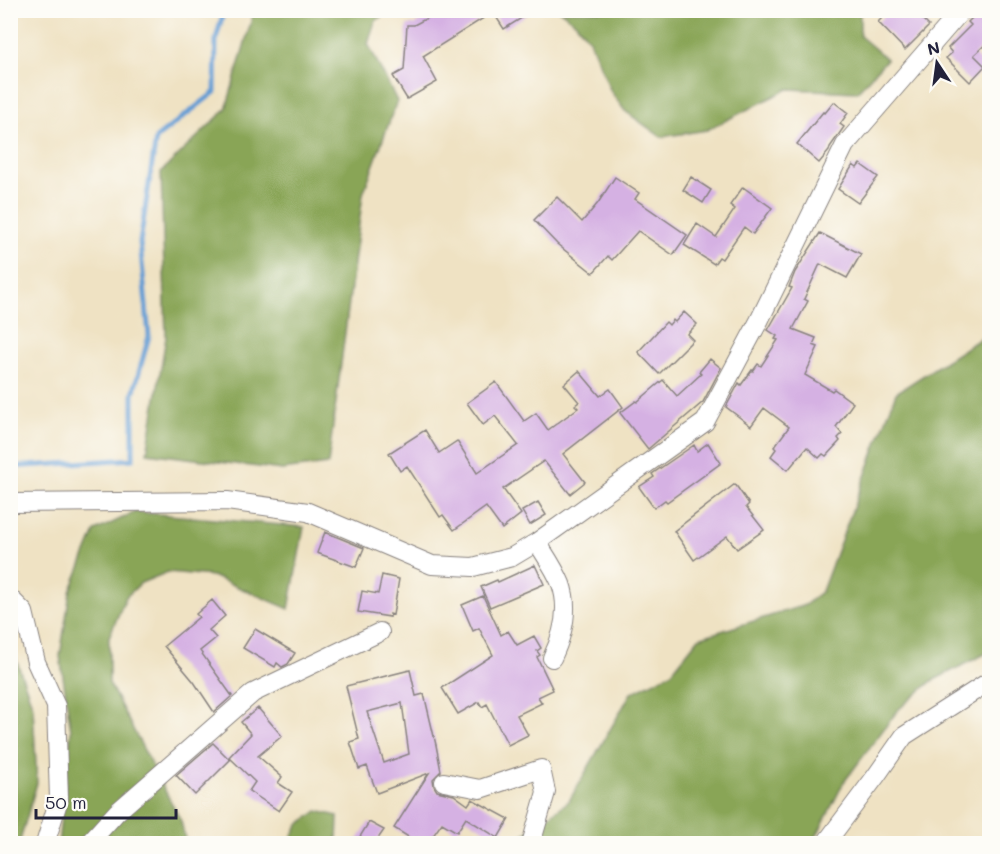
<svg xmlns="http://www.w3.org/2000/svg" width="1000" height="854" viewBox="0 0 1000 854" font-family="Mali,sans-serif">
  <rect width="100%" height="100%" fill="#fdfcf7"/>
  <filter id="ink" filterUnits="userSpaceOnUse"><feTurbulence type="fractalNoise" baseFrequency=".0167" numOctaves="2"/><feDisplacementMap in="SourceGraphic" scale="12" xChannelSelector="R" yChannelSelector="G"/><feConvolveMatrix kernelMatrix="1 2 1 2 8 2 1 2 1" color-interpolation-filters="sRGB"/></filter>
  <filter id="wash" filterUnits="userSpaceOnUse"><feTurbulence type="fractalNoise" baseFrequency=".008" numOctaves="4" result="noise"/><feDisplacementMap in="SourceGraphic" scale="24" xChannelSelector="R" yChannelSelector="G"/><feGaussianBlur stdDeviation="1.35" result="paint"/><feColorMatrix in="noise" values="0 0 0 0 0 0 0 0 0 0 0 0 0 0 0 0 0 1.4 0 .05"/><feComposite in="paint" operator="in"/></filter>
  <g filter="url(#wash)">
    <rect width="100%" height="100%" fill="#efe2c3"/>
    <path fill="#89a557" stroke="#566449" stroke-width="1.5" d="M254,11H388L375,22L368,44L397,101L363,194L328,464L282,470L147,453L166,337L161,172L226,109Z
      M560,11H860V36L887,59L857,92L788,89L707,130L661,137L625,111L611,92L590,41L576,23Z
      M989,333V652L932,681L898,710L844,782L813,843L511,844L569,801L631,693L671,673L699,638L805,605L822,591L896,393Z
      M135,512L304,527L289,609L212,576L168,572L141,583L126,597L109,637V683L181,821L186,843L58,844L71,731L60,656L70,592L95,531Z
      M10,642L33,707L37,783L19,844L10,843Z
      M317,811L338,816L337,843H289L298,825Z"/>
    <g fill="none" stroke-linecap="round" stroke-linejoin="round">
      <path stroke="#659dd3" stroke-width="5" d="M10,467L133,459V394L149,336L140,242L156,138L215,92L216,39L224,10"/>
    </g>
    <g id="blocks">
      <path fill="#d5b1e3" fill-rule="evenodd" d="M442,10L533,11L504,29L493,12L423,56L437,82L407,99L393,76L404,70L407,25H414Z
        M890,10H913L929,26L905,50L878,22Z
        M980,10H990V40L974,55L985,66L970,82L946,58L952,53L948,48L971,25L968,22Z
        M834,102L848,113L840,124L844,127L830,147L829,151L819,163L797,144L823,112L825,113Z
        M860,164L878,177L858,203L838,189L853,165L857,168Z
        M615,177L639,193L635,199L687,235L673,255L638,231L612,260L608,256L593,273L557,244L534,220L557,197L582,222L598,203Z
        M691,177L711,190L703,203L683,190Z
        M743,187L772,208L753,234L744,227L722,259L719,257L714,264L684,245L697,224L716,237L735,209L730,205Z
        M820,233L861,254L847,278L820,264L804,299L808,301L793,329L816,338L813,345L818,347L805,375L832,391L834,389L853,403L836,427L842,434L838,438L840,441L826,456L823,454L819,458L807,447L788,470L771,456L776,449L774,447L789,427L764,408L751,426L726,407L739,383L741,385L752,370L753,371L758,364L761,366L778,340L775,339L777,336L768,330L792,288L789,287L795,272Z
        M684,312L697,324L687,334L693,340L659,374L638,352L666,322L669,325L673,320L675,322Z
        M710,359L721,368L703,402L648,449L620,413L636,401L637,402L663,380L677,396L701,374L699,372Z
        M579,371L600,396L610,389L623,407L563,454L585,482L570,494L544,461L503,489L521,514L502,529L486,507L454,530L443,515L440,517L407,466L400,471L389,453L425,430L439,453L457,441L477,473L518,445L495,416L483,425L467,403L496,382L524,421L536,413L548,430L578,408L575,405L579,402L564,384Z
        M708,443L721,463L667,502L665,500L654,508L639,487L654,477L652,474L662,467L694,445L697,451Z
        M735,484L749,504L746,507L764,530L737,549L727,536L694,560L674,531Z
        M538,502L546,515L530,525L522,511Z
        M325,532L364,548L356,567L317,553Z
        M535,565L544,584L490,607L481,587L497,580L498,582Z
        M382,575L399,579L393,615L390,614V617L358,612L362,591L378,594Z
        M483,596L501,635L508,631L517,645L534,636L541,648L537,651L540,655L537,657L553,690L538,697L542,703L517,715L528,735L508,745L487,704L482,707L479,702L458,714L442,688L493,655L479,628L473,631L462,605Z
        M212,600L225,616L209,630L216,638L200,651L232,696L214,712L194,682L164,646L199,617L196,614Z
        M255,629L295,653L288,664L282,667L277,663L275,667L243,648Z
        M410,670L416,696L424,694L436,745L441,771L433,779L434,786L437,791L454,795L468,805L472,799L509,819L498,838L466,818L457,832L442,823L428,843H418L394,828L429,773L377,793L367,766L359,769L350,742L359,739L346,686ZM402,703L409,754L384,763L367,712Z
        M258,708L282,736L258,756L282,777L278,783L292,792L279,811L249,791L255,782L229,757L251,734L241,722Z
        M213,743L230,760L195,795L176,775Z
        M369,822L384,830L375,843H356Z"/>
    </g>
  </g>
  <g filter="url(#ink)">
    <use href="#blocks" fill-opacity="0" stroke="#88827f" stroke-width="1.5"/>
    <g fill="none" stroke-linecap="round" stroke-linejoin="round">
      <defs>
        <path id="minor" d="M10,503L227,501L308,512L432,565L473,567L512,557L537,542L705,422L759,321L845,145L962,10
          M537,542C545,555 555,569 561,584C570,609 563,635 552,658
          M10,598L24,612L36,662L56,706L59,799L45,844
          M444,782L480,789L541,769L546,792L531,844
          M88,844L117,812L253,693L380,632
          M825,844L876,776L904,736L990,681"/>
      </defs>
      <use href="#minor" stroke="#88827f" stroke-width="20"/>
      <use href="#minor" stroke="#fff" stroke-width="18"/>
    </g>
  </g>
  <rect width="1000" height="854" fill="none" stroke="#fdfcf7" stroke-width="36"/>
  <g transform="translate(937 63) rotate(347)" stroke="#fdfcf7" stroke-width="4.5" paint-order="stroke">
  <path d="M0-4.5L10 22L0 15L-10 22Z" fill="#22223b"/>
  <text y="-9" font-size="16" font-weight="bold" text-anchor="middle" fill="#22223b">N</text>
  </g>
  <path d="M36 809v9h140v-9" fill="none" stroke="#22223b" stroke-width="3"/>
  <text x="45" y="809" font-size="18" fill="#22223b" stroke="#fdfcf7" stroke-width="4.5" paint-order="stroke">50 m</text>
</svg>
